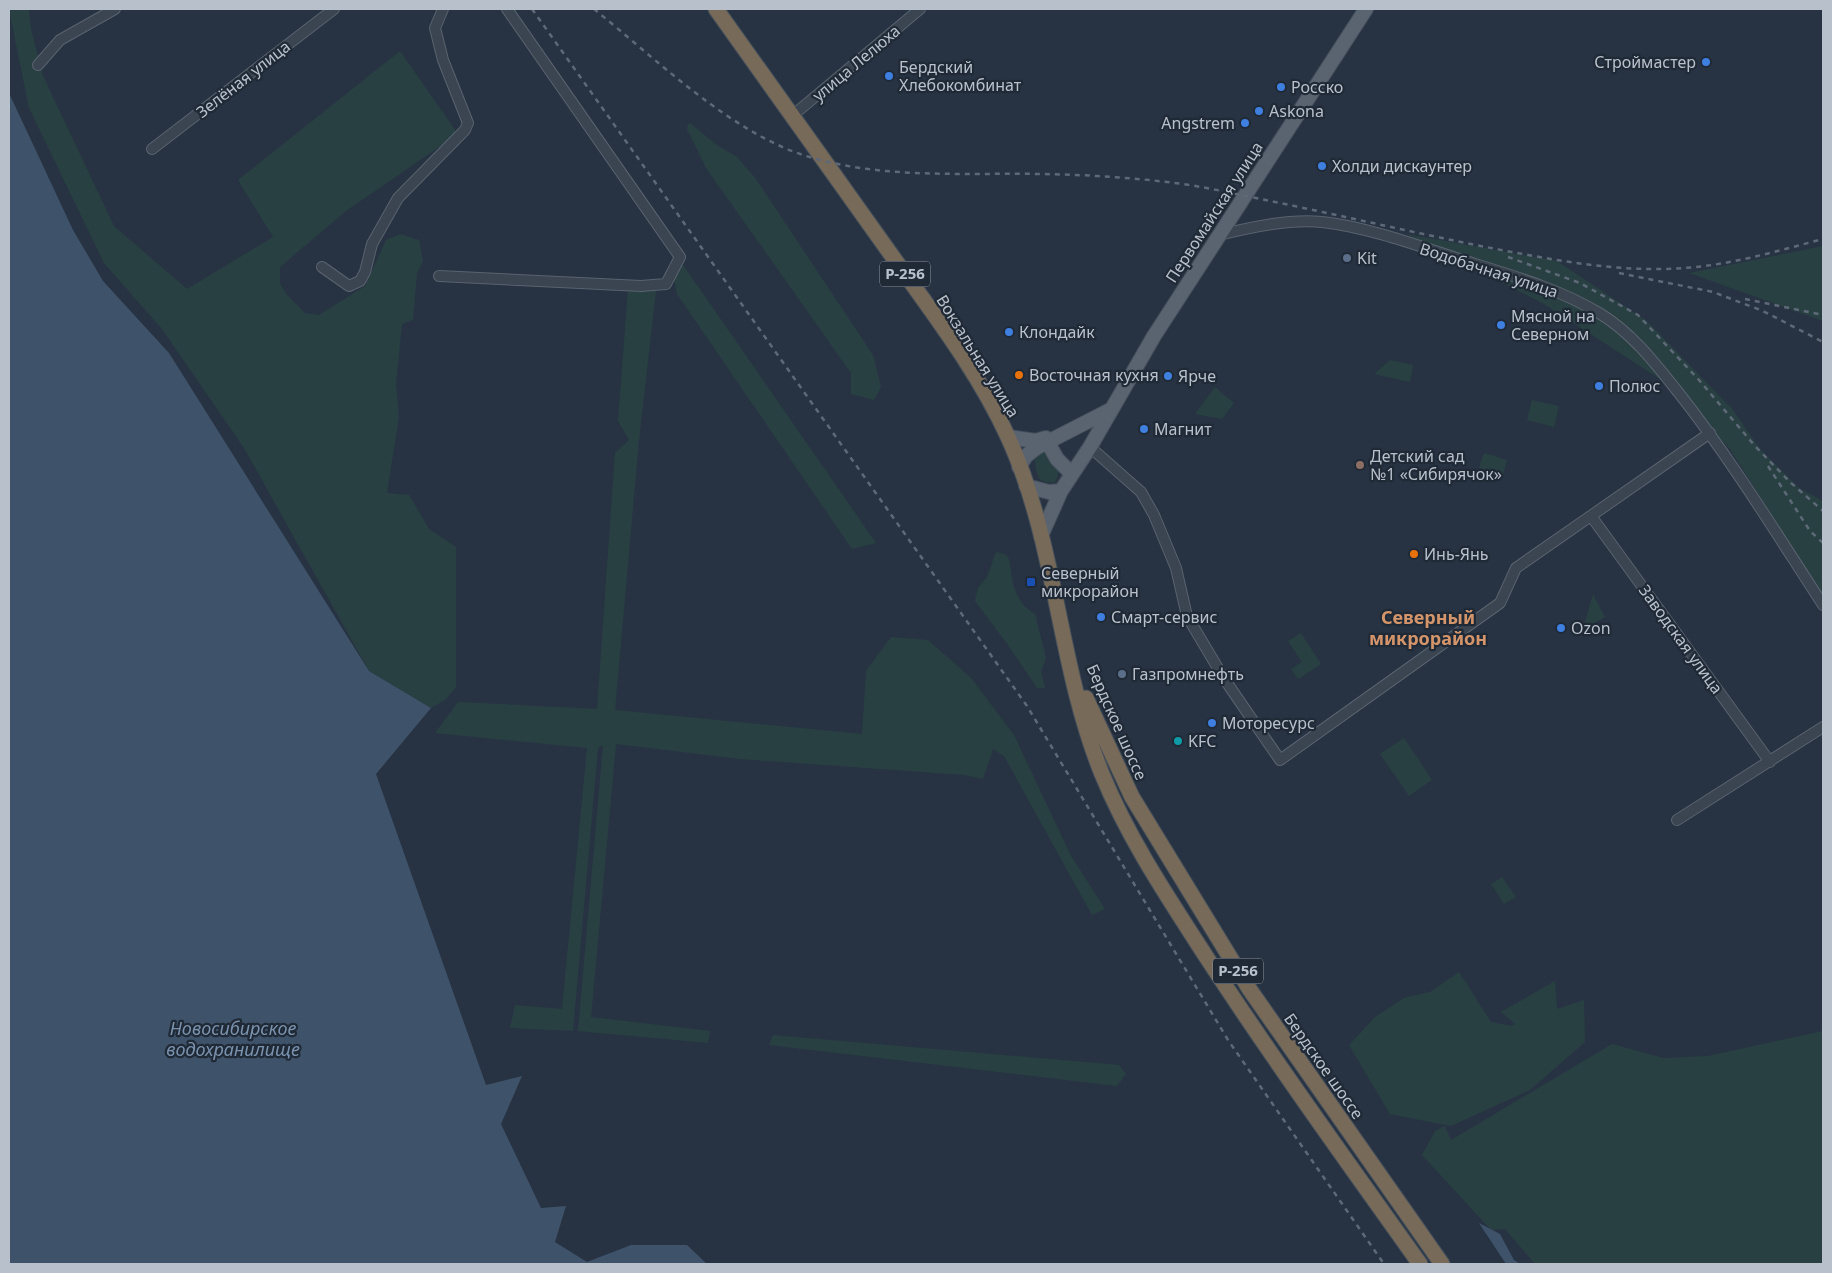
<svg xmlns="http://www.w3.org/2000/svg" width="1832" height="1273" viewBox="0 0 1832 1273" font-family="'Noto Sans',sans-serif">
  <rect width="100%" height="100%" fill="#273342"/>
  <path fill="#294043" d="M9,9H29L31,29L43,76L114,226L187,289L273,237L238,180L400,51L458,134L346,211L280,267V284L287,295L305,313L319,315L365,286L386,240L400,234L419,240L423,261L417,273L413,320L402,324L396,384L399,416L387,493L409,495L429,529L456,547V687L445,700L431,708L369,671L244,448L162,329L104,263L29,108Z
    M690,123L714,143L737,157L756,179L873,355L881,387L874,400L851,394V373L706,168L687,129L688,124Z
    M1406,234L1557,261L1647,321L1733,410L1760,449L1799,488L1823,501V597L1730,449L1663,381L1544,304Z
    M1823,246V321L1689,273Z
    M681,262L876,543L852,549L677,294L672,269Z
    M628,288L656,291L639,440L615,710L862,734L866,671L891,637L928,640L971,678L1014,735L1071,856L1105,909L1092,915L1004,756L993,749L983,779L965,775L740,759L616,744L591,1017L710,1031L708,1043L578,1031L603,745L598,748L573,1031L510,1028L515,1005L562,1009L587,748L435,733L458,702L597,709L615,453L629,440L618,421Z
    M1390,360L1413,365L1410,382L1374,374Z
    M1215,387L1234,403L1222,419L1195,414Z
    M1532,400L1559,406L1554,427L1527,420Z
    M1047,452C1055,463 1063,470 1055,482C1037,484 1037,476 1035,460L1040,454Z
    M1484,453L1507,460L1503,475L1479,468Z
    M996,552L1005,554L1009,559C1013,582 1013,601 1035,614L1046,658L1041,672L1045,688H1037L1008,645L975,601L978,588L987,577Z
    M1593,594L1605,617L1583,629Z
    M1301,633L1321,664L1298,679L1291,669L1302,662L1288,641Z
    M1404,738L1432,780L1409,796L1380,754Z
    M1502,877L1516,897L1504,904L1491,884Z
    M1459,972L1491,1022L1512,1026L1515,1024L1501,1012L1555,981L1557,1009L1584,1000L1585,1042L1530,1090L1451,1126L1390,1114L1349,1045L1375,1017L1404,998L1430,992Z
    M1823,1031V1264H1535L1505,1229L1491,1230L1422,1155L1435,1131L1445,1126L1451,1140L1612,1044L1663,1058L1708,1056Z
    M773,1035L1119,1065L1126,1074L1117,1086L769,1045Z"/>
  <path fill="#3e526a" d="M9,93L73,230L103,281L169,353L369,671L431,708L376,774L486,1085L522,1076L501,1124L541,1208L566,1206L555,1242L587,1262L631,1245H687L707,1264H9Z
    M1479,1223L1500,1234L1514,1260L1520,1264H1506Z"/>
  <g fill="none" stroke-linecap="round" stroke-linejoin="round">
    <defs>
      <path id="minor" d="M38,65L60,40L115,9
        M792,116L920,9
        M152,149L334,9
        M1219,235C1252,227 1288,219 1322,222C1360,226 1405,241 1441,253C1494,271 1551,284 1599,313C1631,332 1655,363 1678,392C1731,459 1776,533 1823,605
        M322,267L349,286L360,281L365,272L372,244L398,198L465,130L468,123L443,60L435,28L443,9
        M439,276L641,286L666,284L680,257L507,9
        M1090,447L1141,492L1154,515L1176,568L1187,616L1225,680L1280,760L1500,603L1516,568L1710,433
        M1591,516L1770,762
        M1677,820L1823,727"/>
      <path id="major" d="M1008,437L1036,441L1046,438
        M1047,441L1057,459L1072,474
        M1019,467L1026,456L1036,448L1110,410
        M1026,486L1049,492L1061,491
        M1041,536L1061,491L1090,447L1154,336L1366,9"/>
      <path id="highway" d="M716,9C774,90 832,171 890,253C932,312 978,371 1008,437C1057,544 1058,666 1102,774C1129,840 1169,899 1207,958C1275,1062 1348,1163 1420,1264
        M1086,698L1132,797L1250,990L1442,1264"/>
    </defs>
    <use href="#minor" stroke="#59636f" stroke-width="12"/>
    <use href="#major" stroke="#454e5b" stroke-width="16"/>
    <use href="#highway" stroke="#46505c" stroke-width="17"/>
    <use href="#minor" stroke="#3b4551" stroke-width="10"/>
    <use href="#major" stroke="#5a6471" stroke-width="14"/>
    <use href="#highway" stroke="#776a59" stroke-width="15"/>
    <path stroke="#5e6978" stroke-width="2.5" stroke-dasharray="5 5" stroke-linecap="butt" d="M532,9L1027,706L1228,1040L1384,1264
      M594,9C656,59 730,132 806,156C865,174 925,174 986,174C1046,173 1107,175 1167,182C1203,186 1240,195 1275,202C1358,219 1440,239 1523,254C1576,264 1630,272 1684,268C1731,265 1777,251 1823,239
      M1508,257L1580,283L1638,315L1699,380L1755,446L1790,482L1823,511
      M1619,273L1713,292L1763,311L1823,342
      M1745,299L1823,315
      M1768,466L1810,531L1823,543"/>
  </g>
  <g fill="#3f7fe0" stroke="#202a37" stroke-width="2">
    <circle cx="1706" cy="62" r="5"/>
    <circle cx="889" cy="76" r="5"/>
    <circle cx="1281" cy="87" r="5"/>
    <circle cx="1259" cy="111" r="5"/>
    <circle cx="1245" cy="123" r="5"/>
    <circle cx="1322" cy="166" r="5"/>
    <circle cx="1501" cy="325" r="5"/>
    <circle cx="1009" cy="332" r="5"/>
    <circle cx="1168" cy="376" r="5"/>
    <circle cx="1599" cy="386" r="5"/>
    <circle cx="1144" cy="429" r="5"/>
    <circle cx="1101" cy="617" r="5"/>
    <circle cx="1561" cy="628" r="5"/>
    <circle cx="1212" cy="723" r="5"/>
  </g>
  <g fill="#5c6f8a" stroke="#202a37" stroke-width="2">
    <circle cx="1347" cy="258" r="5"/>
    <circle cx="1122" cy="674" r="5"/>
  </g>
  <g fill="#e8710a" stroke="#202a37" stroke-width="2">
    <circle cx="1019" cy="375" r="5"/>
    <circle cx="1414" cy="554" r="5"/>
  </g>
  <circle fill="#8d6e63" stroke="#202a37" stroke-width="2" cx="1360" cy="465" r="5"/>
  <rect fill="#1a4fb4" stroke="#202a37" stroke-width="2" x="1026" y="577" width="10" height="10" rx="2.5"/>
  <circle fill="#0f9aa8" stroke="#202a37" stroke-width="2" cx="1178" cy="741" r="5"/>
  <g text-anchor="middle" stroke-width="4.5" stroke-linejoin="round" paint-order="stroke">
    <g fill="#202a37" stroke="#8a939f" stroke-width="1">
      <rect x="880" y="261.5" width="50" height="25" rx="4"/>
      <rect x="1213" y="958.5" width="50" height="25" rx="4"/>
    </g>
    <g font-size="15" font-weight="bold" fill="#b8c0cb">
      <text x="905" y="279">Р-256</text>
      <text x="1238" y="976">Р-256</text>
    </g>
    <g font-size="16" fill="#b8c0cb" stroke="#202a37" text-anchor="start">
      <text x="1696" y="68" text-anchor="end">Строймастер</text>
      <text x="899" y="73">Бердский<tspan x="899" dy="18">Хлебокомбинат</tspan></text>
      <text x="1291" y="93">Росско</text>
      <text x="1269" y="117">Askona</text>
      <text x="1235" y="129" text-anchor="end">Angstrem</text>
      <text x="1332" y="172">Холди дискаунтер</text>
      <text x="1357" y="264">Kit</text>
      <text x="1511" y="322">Мясной на<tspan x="1511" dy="18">Северном</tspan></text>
      <text x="1019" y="338">Клондайк</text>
      <text x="1029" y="381">Восточная кухня</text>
      <text x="1178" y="382">Ярче</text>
      <text x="1609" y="392">Полюс</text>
      <text x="1154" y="435">Магнит</text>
      <text x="1370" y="462">Детский сад<tspan x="1370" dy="18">№1 «Сибирячок»</tspan></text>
      <text x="1424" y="560">Инь-Янь</text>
      <text x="1041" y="579">Северный<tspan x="1041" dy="18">микрорайон</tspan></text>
      <text x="1111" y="623">Смарт-сервис</text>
      <text x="1571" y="634">Ozon</text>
      <text x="1132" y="680">Газпромнефть</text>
      <text x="1222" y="729">Моторесурс</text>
      <text x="1188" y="747">KFC</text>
    </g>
    <g font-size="16" fill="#b8c0cb" stroke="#202a37">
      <text transform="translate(856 63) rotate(-40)" y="6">улица Лелюха</text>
      <text transform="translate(243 79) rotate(-38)" y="6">Зелёная улица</text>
      <text transform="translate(1214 212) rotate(-57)" y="6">Первомайская улица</text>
      <text transform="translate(1489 270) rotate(18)" y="6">Водобачная улица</text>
      <text transform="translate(978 356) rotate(58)" y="6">Вокзальная улица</text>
      <text transform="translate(1681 639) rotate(54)" y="6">Заводская улица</text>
      <text transform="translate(1117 722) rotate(66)" y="6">Бердское шоссе</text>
      <text transform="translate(1324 1066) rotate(55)" y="6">Бердское шоссе</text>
    </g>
    <g font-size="18" font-weight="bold" fill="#d4956b" stroke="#202a37">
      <text x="1428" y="624">Северный<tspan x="1428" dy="21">микрорайон</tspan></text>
    </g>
    <g font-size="18" font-style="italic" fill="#7a92ad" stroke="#202a37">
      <text x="233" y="1035">Новосибирское<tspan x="233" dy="21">водохранилище</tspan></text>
    </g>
  </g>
  <rect width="1832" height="1273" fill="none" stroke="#b8c0cb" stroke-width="20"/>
</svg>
